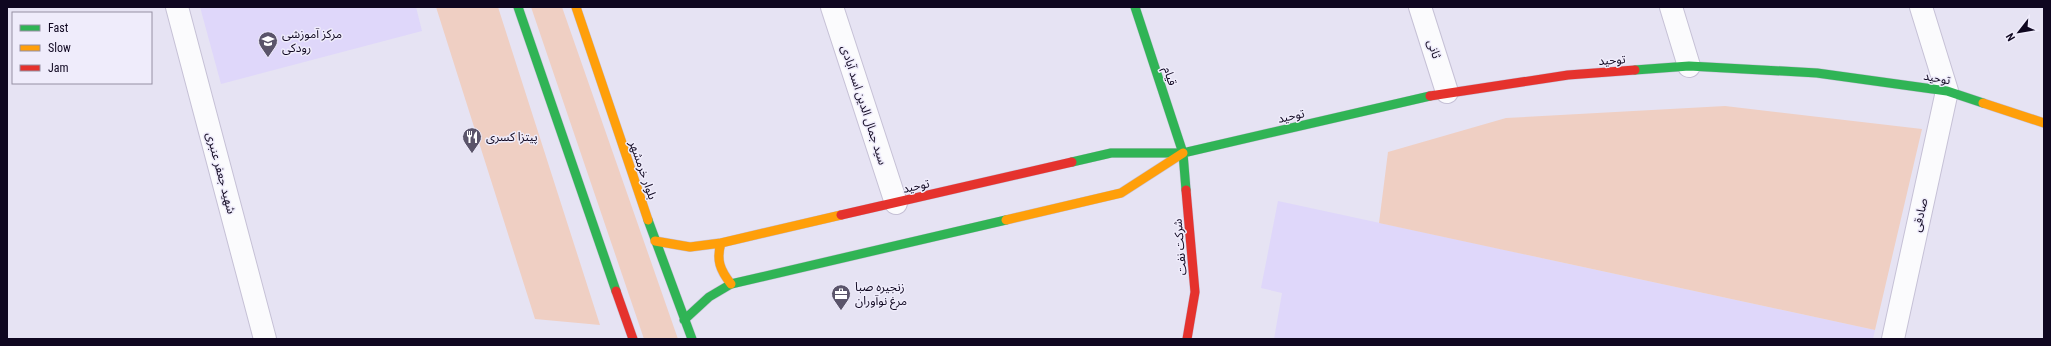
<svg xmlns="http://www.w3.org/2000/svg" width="2051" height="346" viewBox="0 0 2051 346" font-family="'Roboto Condensed','Noto Sans Arabic',sans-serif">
  <rect width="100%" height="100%" fill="#e6e3f3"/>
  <path fill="#dfd7fa" d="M200,7H416L422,31L221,84Z
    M1278,201L1875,330L1873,339H1274L1282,293L1261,288Z"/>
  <path fill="#efcfc3" d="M436,7H498L600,325L535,319Z
    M531,7H562L678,339H644Z
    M1725,106L1922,129L1875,330L1379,223L1388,152L1506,118Z"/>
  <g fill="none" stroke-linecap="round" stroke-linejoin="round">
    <defs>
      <path id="street" d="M177,7L265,339
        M832,7L896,203
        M1420,7L1447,92
        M1671,7L1689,66
        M1893,339L1947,91L1921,7"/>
      <path id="fast" d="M518,7L616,291
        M1135,7L1183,153L1186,190
        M1635,70L1689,66L1817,73L1947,91L1983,103
        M1072,162L1111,153H1183L1430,96
        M648,220L692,339
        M684,320L709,297L731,284L1006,220"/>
      <path id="slow" d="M576,7L648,220
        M1983,103L2044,123
        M1006,220L1121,193L1183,153
        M655,241L690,247L721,243L841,215
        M721,243C716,260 720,270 731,284"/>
      <path id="jam" d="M1430,96L1568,75L1635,70
        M1186,190L1195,292L1187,339
        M841,215L1072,162
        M616,291L633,339"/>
    </defs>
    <use href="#street" stroke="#c6c1d6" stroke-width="24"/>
    <use href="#fast" stroke="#c6c1d6" stroke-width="10"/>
    <use href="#slow" stroke="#c6c1d6" stroke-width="10"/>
    <use href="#jam" stroke="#c6c1d6" stroke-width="10"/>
    <use href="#street" stroke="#fbfbfd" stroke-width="22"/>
    <use href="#fast" stroke="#30b455" stroke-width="9"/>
    <use href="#slow" stroke="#ff9f0a" stroke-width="9"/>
    <use href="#jam" stroke="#e5322d" stroke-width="9"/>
  </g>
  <defs>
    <symbol id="school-pin" viewBox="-11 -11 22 30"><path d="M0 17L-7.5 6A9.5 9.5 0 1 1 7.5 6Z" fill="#5a546a" stroke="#efecfb"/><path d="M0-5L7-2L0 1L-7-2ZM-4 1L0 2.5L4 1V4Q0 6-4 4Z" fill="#fff"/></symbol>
    <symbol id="restaurant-pin" viewBox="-11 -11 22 30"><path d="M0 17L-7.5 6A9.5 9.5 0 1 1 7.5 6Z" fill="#5a546a" stroke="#efecfb"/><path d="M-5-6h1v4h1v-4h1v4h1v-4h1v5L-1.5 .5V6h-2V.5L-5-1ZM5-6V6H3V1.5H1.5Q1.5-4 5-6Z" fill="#fff"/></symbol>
    <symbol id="office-pin" viewBox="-11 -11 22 30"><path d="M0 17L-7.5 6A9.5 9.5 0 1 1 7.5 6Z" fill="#5a546a" stroke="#efecfb"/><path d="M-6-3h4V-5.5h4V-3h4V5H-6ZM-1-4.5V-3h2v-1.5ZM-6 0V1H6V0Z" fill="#fff"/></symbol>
  </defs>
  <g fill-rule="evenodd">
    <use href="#school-pin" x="257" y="30" width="22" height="30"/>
    <use href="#restaurant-pin" x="461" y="126" width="22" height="30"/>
    <use href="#office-pin" x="830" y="283" width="22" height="30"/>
  </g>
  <g text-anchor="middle" stroke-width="3" stroke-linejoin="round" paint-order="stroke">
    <g font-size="12" fill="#0f0720" stroke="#efecfb" text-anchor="start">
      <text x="282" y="38">مرکز آموزشی<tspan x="282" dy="14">رودکی</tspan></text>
      <text x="486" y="141">پیتزا کسری</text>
      <text x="855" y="291">زنجیره صبا<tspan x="855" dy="14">مرغ نوآوران</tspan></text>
    </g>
    <g font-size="12" fill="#0f0720" stroke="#efecfb">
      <text transform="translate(1434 49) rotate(72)" y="4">ثانی</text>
      <text transform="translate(1612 60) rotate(-4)" y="4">توحید</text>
      <text transform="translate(1170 76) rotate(72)" y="4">قیام</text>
      <text transform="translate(1937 78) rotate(10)" y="4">توحید</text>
      <text transform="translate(864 105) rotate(72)" y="4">سید جمال الدین اسد آبادی</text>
      <text transform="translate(1291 116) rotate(-13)" y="4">توحید</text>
      <text transform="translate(643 170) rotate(71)" y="4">بلوار خرمشهر</text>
      <text transform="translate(221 173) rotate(75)" y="4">شهید جعفر عنبری</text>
      <text transform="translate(916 186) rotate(-13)" y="4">توحید</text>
      <text transform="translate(1920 215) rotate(-78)" y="4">صادقی</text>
      <text transform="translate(1180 247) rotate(-95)" y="4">شرکت نفت</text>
    </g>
  </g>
  <rect width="2051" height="346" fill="none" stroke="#0f0720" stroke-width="16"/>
  <rect x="12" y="12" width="140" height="72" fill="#efecfb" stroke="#9590a3"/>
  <rect x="20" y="25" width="20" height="6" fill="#30b455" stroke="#9590a3"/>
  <text x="48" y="32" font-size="12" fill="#0f0720">Fast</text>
  <rect x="20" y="45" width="20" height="6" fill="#ff9f0a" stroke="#9590a3"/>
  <text x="48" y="52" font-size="12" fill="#0f0720">Slow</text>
  <rect x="20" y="65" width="20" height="6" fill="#e5322d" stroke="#9590a3"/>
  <text x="48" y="72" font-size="12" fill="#0f0720">Jam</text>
  <g transform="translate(2019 32) rotate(239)" stroke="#efecfb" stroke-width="3" paint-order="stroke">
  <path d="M0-3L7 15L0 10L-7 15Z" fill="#0f0720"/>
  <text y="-6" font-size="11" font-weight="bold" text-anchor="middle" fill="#0f0720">N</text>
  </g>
</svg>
